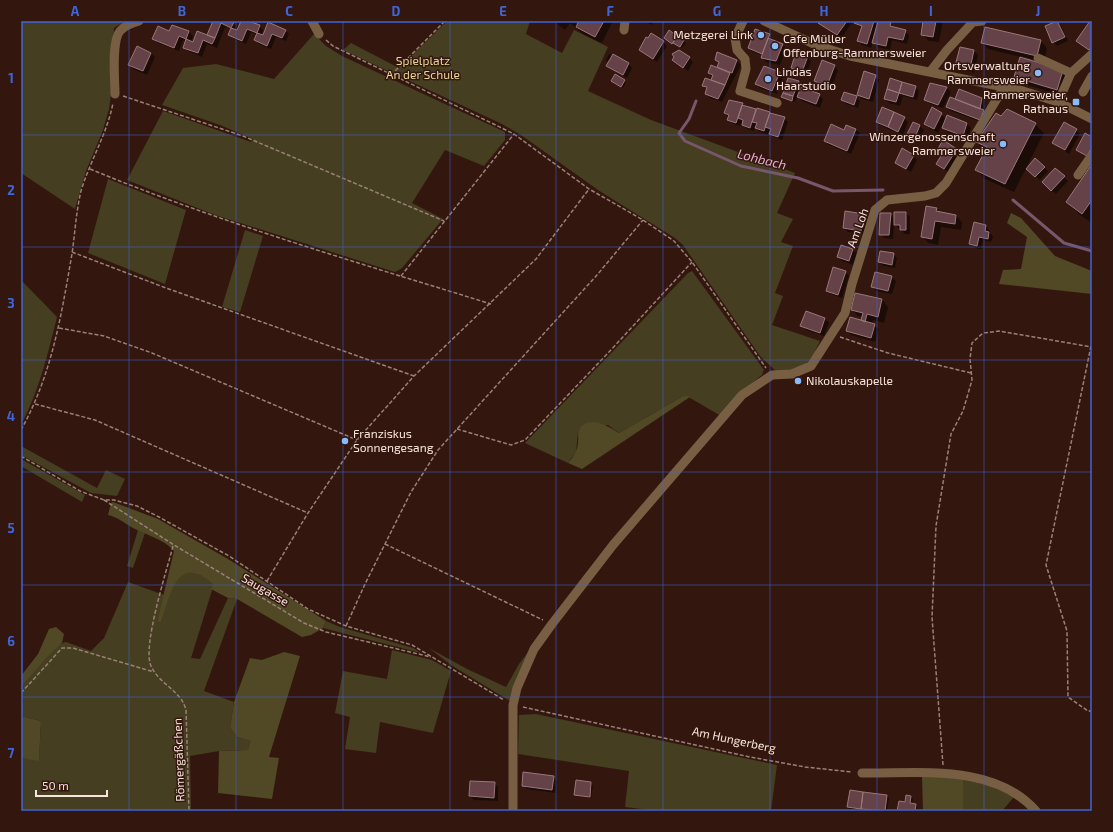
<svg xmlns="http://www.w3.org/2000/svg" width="1113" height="832" viewBox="0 0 1113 832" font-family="'Exo 2',sans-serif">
  <rect width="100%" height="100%" fill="#33170e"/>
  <path fill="#453e20" d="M21,21H125L114,28L111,95L109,109L103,130L86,171L75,209L21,173Z
    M447,21H530L526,34L562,53L574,30L608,47L588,91L651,120L795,173L777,213L793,219L781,242L793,246L775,293L783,296L772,325L820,341C807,368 806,367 778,373L760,356L683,245L675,238L598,190L521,135L502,124L343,50L351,43L399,68Z
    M314,34L326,46L342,56L505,132V140L484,166L445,150L412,203L443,219L402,268L395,272L215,215L127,180L163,111L251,142L253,139L220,125L162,105L183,68L216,64L274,79Z
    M108,179L186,210L165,284L88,253Z
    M245,230L263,236L240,312L222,307Z
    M692,271L764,370L762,375L739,394L721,416L685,395L619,433L608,425L578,432L576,452L568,463L525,443L688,273Z
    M21,280L57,317C47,357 40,388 21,425Z
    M21,446L97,488L106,470L125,479L117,496L91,493L21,455Z
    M21,459L85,495L82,502L21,466Z
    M138,530L145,533L133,568L127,566Z
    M192,571L207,578L214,584L191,658L200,659L228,598L237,599L204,691L234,702L230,728L237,737L252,741L248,750L219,751L190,756L191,811H21V758L39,760L41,721L21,716V687C31,675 52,645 66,642L91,651L104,638L128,582L164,595L157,622L161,623C167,605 170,575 192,571Z
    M326,621L340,627L413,648L421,653L323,628Z
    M545,630L510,701L451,665L429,648L467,669L506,687L519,664Z
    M392,650L432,660L451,671L433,733L380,722L376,753L345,749L350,717L335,713L343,671L387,679Z
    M536,714L777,765L771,811H658L625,807L629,771L518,754L519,715Z
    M963,778L992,785L1014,797L1002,811H963Z"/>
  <path fill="#514825" d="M1011,213L1021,218L1055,256L1092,271V294L999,284L1003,270L1021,269L1027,237L1007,223Z
    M685,395L690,397L582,469L568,463C574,456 578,450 578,441C579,438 577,434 579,431C586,413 609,426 619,433Z
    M113,502L158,519L228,559L326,621L323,628L311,635L302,637L237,599L228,598L211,589L213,584C177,552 170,596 161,623L157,622L174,551C164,539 146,535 133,528C124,523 118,517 108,515L111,503Z
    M56,627L64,634L62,643L46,658L21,687V676L38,654L49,629Z
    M284,652L300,656L269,757L279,758L272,799L218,793L219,751L248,750L251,741L237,737L230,728L234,702L250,658L262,660Z
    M21,716L41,721L39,761L21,758Z
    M922,776L963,778V811H923Z"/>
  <path fill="#0007" fill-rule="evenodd" d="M214,21H230L239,28L242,21H246L259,26L263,30L261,35L263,36L268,24L260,21H274L272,25L285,30L289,34L286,41L276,37L271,49L259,44L255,40L257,35L251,32L246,44L234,39L230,35L232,29L225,27L217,48L207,44L202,57L188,51L184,47L187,41L183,40L179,51L158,43L154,39L170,33L173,26L189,32L193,36L191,42L193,43L208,36ZM185,37L191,42H190L185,40Z
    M554,21H573L578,25L580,21H613L602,43L583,34L570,23L565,30Z
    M643,21H653L652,25Z
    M821,21H853L841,39L824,27Z
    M856,21L890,23L894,28L905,31L909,35L907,44L892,40L890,50L878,47L873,42L871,48L862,45L858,41L863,28L855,23Z
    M924,21H943L939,42L929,41L922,34Z
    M1070,21H1078L1073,23Z
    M1091,21L1092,22V52L1077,41Z
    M1057,22L1061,26L1068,41L1057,46L1053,42Z
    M669,32L686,43L682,48L667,40Z
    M769,35L773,41L782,44L786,49L780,65L766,62L762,58L763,55L753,52L749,48Z
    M1041,41L1047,48L1044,62L1024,57V59L1062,71L1068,77L1063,96L1021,83L1015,77L1021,57L988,49L982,43Z
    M663,42L667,46L657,62L641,50Z
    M961,48L974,51L978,55L974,73L960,69L956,65Z
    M151,53L155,57L147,75L133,69L129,65Z
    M609,54L628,63L632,68L627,78L608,66L609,63L606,60Z
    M807,57L811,61L806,75L796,72L792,68Z
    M689,58L693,62L688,71L673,60Z
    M716,60L737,61L741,65L722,102L710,98L706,94L707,90L703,85L711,81L713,77L709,73L717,69L719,63Z
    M834,66L838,70L831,89L819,84L815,80Z
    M779,73L783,77L777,94L760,88L756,84L759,75Z
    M875,76L879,80L873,102L862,99L858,95Z
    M891,80L915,87L919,91L917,100L903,96L900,106L889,103L885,99Z
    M624,81L626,82L623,88L614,83Z
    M798,82L802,86L801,89L819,95L823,99L820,108L802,101L798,97L794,102L782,96Z
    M947,88L951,92L943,108L930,104L926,100Z
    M856,97L860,101L858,108L846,104L842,100Z
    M982,99L986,103L984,107L986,109L984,123L951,111L947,107L955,100Z
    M730,101L743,104L750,109L764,110L784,118L788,122L782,140L774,137L768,132V135L760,132L755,127L754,131L747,129L741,123L740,126L733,124L725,113Z
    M932,109L947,119V117L967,124L971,128L967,139L947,132L943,128L945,120L938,133L929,128L925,124Z
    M1002,117L1035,124L1044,133L1014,192L985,179L977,170L985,150L977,142Z
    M904,118L908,122L903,135L881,126L877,122Z
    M920,126L924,130L918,143L908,136Z
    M855,129L860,133L851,154L829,145L825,141L845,131Z
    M1076,130L1080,134L1069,154L1053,143Z
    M1092,138V158L1091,159L1078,150Z
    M956,149L960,153L948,172L937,164L942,157L937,152Z
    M913,156L917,160L911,172L896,163Z
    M1035,159L1048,171L1040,180L1027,168Z
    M1092,166V223L1080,215L1067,202Z
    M1055,169L1068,181L1056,194L1043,182Z
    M936,208L941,213L956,216L962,222L961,230L941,227L938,245L929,243L922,237Z
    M906,213L910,217V234H905L894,224L893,239L884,238L880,234L890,214L895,219Z
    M863,214L867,219L865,234L848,232L844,228Z
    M986,226L993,237L991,242L983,240L981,249L975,248L970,244Z
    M853,250L857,254L853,265L842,261L838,257Z
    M893,254L897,258L895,268L883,266L879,262Z
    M845,272L849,276L842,298L831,294L827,290Z
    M892,277L896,281L892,294L876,291L872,286Z
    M882,300L888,307L884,323L873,320L872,324L879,329L875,342L851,335L847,331L861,322L863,317L858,316L852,310Z
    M806,313L825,319L829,323L824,336L806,330L802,325Z
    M797,378L803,382L800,387L795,383Z
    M553,777L557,781L556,793L527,789L523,785Z
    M576,781L593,785L591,798L575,795Z
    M494,783L498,787V801L474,800L470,796Z
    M851,791L887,796L889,798L887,811L850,809L848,807Z
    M907,796L913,798L912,804L917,806L916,811H898L906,803Z"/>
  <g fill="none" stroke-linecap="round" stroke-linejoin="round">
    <path stroke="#78576c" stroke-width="3" d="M696,101L689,119L679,133L685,141L741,166L798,178L833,191L883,190
      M1013,200L1064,243L1092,251"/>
  </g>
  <path fill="#644247" stroke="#9b767b" d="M213,21H231L234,22L231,28L221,23L215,38L207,35Z
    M241,21H248L260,25L257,33L247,29L242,41L228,35L231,28L237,30Z
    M579,21H604L595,37L576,27Z
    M820,21H847L837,35L818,23Z
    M855,21H874L867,44L857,41L862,26L854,23Z
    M878,21L891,22L890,26L906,30L903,40L888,37L886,46L872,43Z
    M923,21H936L933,37L921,35Z
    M1057,21L1065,37L1052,43L1045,26Z
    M1090,21H1092V46L1089,50L1076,41Z
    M268,22L286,30L282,38L272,34L267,46L254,40L257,33L263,35Z
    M172,25L189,31L186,39L179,36L174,48L152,39L158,26L169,31Z
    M985,27L1041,40L1037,56L981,43Z
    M755,29L770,34L762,54L748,48Z
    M669,30L677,36L672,44L664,38Z
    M197,31L215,38L212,44L203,40L198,53L183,48L186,39L193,42Z
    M651,33L664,41L653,59L639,50L646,37L648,38Z
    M677,36L684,40L680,47L673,43Z
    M768,38L783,44L776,61L761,58Z
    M137,46L151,53L143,71L128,65Z
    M960,47L974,50L970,69L955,66Z
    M679,50L690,57L683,68L672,60L674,57L672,54Z
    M717,52L737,60L732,73L717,67L719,62L715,60Z
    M796,52L808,56L802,72L791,68Z
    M613,54L629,63L623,75L606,66Z
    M1020,57L1063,70L1057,90L1014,77Z
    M822,60L835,65L827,86L814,81Z
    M711,65L730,73L725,85L711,80L713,75L708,73Z
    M764,66L780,72L772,91L755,84Z
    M864,71L876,75L869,99L857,95Z
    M615,74L625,80L621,87L611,81Z
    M705,78L725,85L718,99L705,94L707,87L702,86Z
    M788,78L799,81L793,96L783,93Z
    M890,78L902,82L899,93L887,89Z
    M902,82L916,86L913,97L899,93Z
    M930,83L947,87L938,105L924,100Z
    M801,87L820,94L816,104L797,97Z
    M887,89L899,93L896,102L884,99Z
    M959,89L982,98L980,109L955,99Z
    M844,92L857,96L854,105L841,100Z
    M783,93L793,96L792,101L781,97Z
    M950,97L984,110L980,120L946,107Z
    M729,100L743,103L736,123L727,120L729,115L724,113Z
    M742,105L756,109L750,128L742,125L743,120L738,118Z
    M882,107L894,112L888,127L876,122Z
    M932,107L942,113L934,129L924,124Z
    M757,108L770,112L764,131L755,128L757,123L752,122Z
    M1007,109L1036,123L1005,184L975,170L987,147L976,142L996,113L1001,116Z
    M894,112L905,117L898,132L888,127Z
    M770,113L785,117L778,137L769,134L771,129L765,127Z
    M947,115L967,123L963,136L942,128Z
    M913,122L920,125L914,140L906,136Z
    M1064,122L1077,129L1065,150L1052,143Z
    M831,124L844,130L846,125L856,129L847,151L824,141Z
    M1085,133L1092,137V147L1087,156L1076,150Z
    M943,140L957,149L944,169L936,164L941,156L936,152Z
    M902,148L914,155L906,169L895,163Z
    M1035,158L1045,167L1035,177L1026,169Z
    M1092,164V200L1082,214L1066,202Z
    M1055,168L1065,176L1051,191L1042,182Z
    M926,206L937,208L936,211L956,215L955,224L935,221L932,239L921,237Z
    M845,211L864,214L861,231L843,228Z
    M894,212H906V230H900V225H894Z
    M880,213H891L889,235H879Z
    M974,222L986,225L985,231L989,232L988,239L979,237L977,246L969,244Z
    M841,245L853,249L849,261L837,257Z
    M880,251L894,253L892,265L878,262Z
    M833,267L846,271L838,295L826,291Z
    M875,272L892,276L888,291L871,287Z
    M855,293L882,299L878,317L867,314L865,322L861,320L863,313L851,310Z
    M806,311L825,318L820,333L800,326Z
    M850,317L875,324L871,338L846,331Z
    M523,772L554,776L552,790L522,786Z
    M576,780L591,782L590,797L574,795Z
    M470,781L495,782L494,798L469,796Z
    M850,790L863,792L861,809L847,807Z
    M863,792L887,795L885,811L861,809Z
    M906,795L911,796L910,803L916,804L915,811H897L899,801L905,802Z"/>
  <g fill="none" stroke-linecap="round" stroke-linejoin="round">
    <path stroke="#998179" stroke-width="1.5" stroke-dasharray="4 2" stroke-linecap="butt" d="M326,40L333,46L514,134L589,189L643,220L674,241L692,262L766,368
      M391,75L445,21
      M123,96L243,136L444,221
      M90,169C221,223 356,262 491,304
      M72,252L166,288L414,376
      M401,276L514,134
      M59,328L104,336L152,353L357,440
      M840,337L888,353L971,373
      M1091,346L1046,565L1067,631L1068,697L1088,711H1092
      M35,404L95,420L308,513
      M457,429L511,445L525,440L609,352L692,262
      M21,430C52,374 61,317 72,254C75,233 76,212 81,191C90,161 107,134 113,103
      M21,456L80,491L104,500H114L137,506L159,517L229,556L308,609L346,626L412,645L504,700
      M104,500L174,545L304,623L326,632L431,657
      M385,544L543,620
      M173,546C167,570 142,646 151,666C158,681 171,686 180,698C183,701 184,705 186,709L189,811
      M267,581L308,513L357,440L414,376L536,259L589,189
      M346,626L365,584L411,492L438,450L597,275L643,220
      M21,693L62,648H73L154,672
      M523,707L750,757L805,767L852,772
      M943,765L932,617L936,526L951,434L963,411L972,380L970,359L972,343L983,333L999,331L1092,347"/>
    <path stroke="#785f44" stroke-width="9" d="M312,21L319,34
      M743,21L735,38L737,50L745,59L746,69L740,91L777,103
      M764,21L816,45L850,56L1023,91L1058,102L1092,119
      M624,30L625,21
      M1038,58L1071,73
      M930,72L947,50L973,22L982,21
      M1083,92L1092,76
      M115,94C115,80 111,42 120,31C125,25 132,23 139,21
      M1058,102L1071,73L1092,54
      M1078,175L1092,155
      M862,773C919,774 994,763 1036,811
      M513,811V705L517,688L534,649L552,624L613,545L742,395L772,375L792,374L811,366L845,313L852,284L875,210L887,200L925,196L936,193L946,183L1004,87"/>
  </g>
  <path fill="none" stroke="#3e65d9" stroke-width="1" stroke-opacity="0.55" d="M129,21V811M236,21V811M343,21V811M450,21V811M556,21V811M663,21V811M770,21V811M877,21V811M984,21V811M21,135H1092M21,247H1092M21,360H1092M21,472H1092M21,585H1092M21,697H1092"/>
  <g fill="#87bbfb" stroke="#33170e" stroke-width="1.5">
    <circle cx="761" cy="35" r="4"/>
    <circle cx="775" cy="46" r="4"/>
    <circle cx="1038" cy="73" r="4"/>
    <circle cx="768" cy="79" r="4"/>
    <rect x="1072" y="98" width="8" height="8" rx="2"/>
    <circle cx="1003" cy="144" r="4"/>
    <circle cx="798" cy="381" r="4"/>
    <circle cx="345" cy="441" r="4"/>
  </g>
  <g text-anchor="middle" stroke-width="3" stroke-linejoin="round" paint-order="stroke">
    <g font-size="12" fill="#f9e5de" stroke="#33170e" text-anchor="end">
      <text x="753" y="39">Metzgerei Link</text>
      <text x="783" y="43" text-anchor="start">Cafe Müller<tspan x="783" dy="14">Offenburg-Rammersweier</tspan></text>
      <text x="1030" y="70">Ortsverwaltung<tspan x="1030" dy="14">Rammersweier</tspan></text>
      <text x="776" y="76" text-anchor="start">Lindas<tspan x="776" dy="14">Haarstudio</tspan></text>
      <text x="1068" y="99">Rammersweier,<tspan x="1068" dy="14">Rathaus</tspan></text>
      <text x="995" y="141">Winzergenossenschaft<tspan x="995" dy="14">Rammersweier</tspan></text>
      <text x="806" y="385" text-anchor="start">Nikolauskapelle</text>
      <text x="353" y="438" text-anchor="start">Franziskus<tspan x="353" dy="14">Sonnengesang</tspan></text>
    </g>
    <g font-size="12" fill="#e7d797" stroke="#33170e">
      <text x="423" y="65">Spielplatz<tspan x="423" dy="14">An der Schule</tspan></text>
    </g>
    <g font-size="12" fill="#f9e5de" stroke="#33170e">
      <text transform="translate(858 228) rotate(-70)" y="4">Am Loh</text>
      <text transform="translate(265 590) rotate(30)" y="4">Saugasse</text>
      <text transform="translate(734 740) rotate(12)" y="4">Am Hungerberg</text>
      <text transform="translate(179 760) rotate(-92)" y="4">Römergäßchen</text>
    </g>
    <g font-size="13" font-style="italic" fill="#e5aacf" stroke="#33170e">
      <text transform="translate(762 159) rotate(14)" y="5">Lohbach</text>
    </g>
  </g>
  <rect width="1113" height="832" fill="none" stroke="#33170e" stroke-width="44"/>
  <path d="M36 790v6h71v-6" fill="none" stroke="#f9e5de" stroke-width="2"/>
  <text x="42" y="790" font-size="12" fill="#f9e5de" stroke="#33170e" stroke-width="3" paint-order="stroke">50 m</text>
  <rect x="22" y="22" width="1069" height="788" fill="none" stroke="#3e65d9" stroke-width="1.5"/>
  <g font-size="13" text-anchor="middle" font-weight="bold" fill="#3e65d9">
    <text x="75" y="16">A</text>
    <text x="182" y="16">B</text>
    <text x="289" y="16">C</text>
    <text x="396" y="16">D</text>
    <text x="503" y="16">E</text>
    <text x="610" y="16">F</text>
    <text x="717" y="16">G</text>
    <text x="824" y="16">H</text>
    <text x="931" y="16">I</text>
    <text x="1038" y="16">J</text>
    <text x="11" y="83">1</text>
    <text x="11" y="195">2</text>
    <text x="11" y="308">3</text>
    <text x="11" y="421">4</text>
    <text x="11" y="533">5</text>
    <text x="11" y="646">6</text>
    <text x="11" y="758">7</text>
  </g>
</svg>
